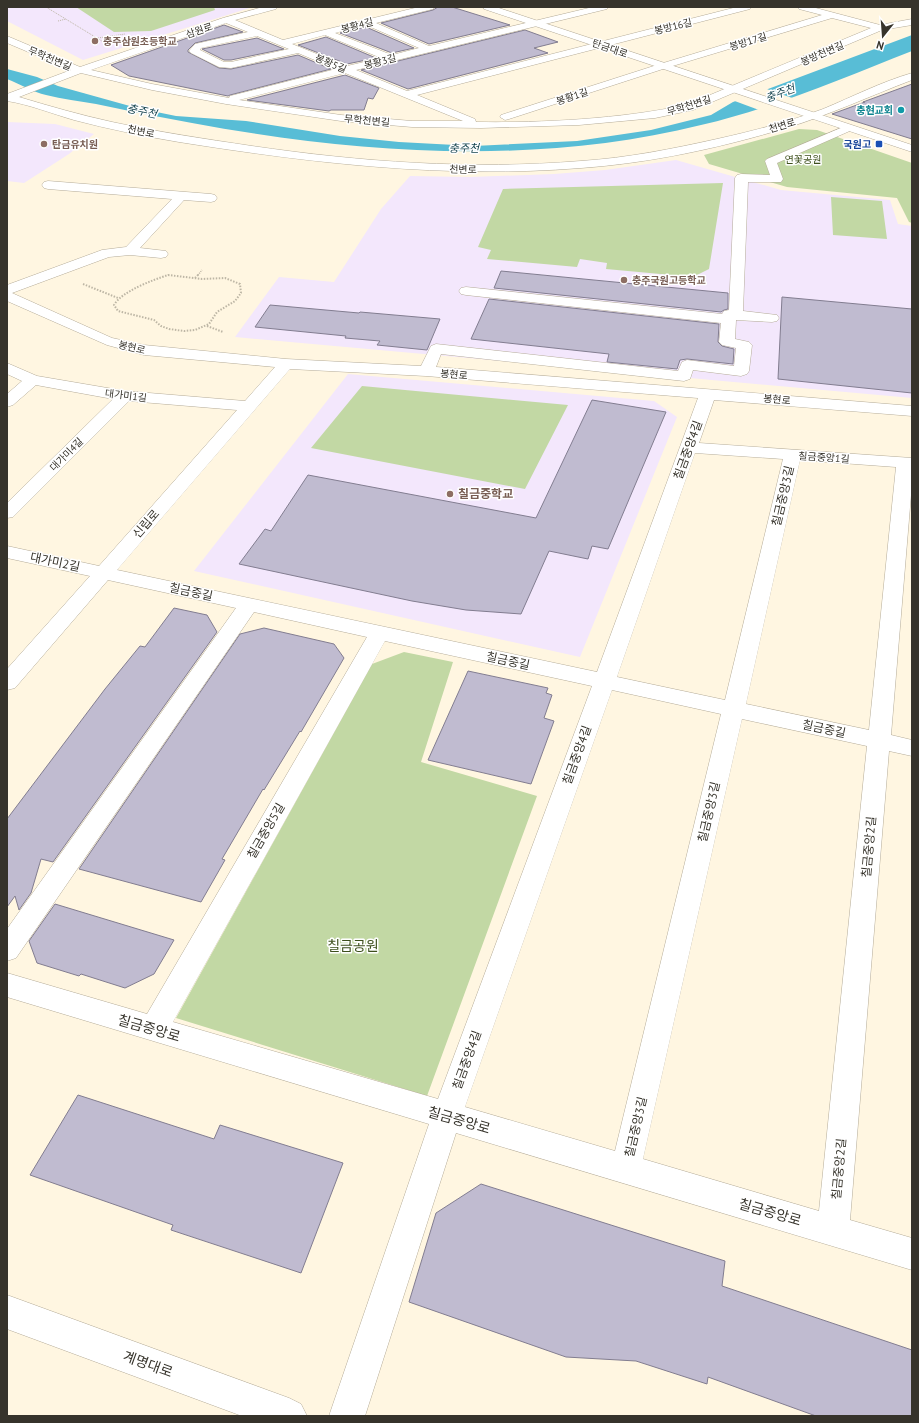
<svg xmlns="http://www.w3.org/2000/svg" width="919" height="1423" viewBox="0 0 919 1423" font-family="'PT Sans','Noto Sans KR',sans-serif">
  <rect width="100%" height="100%" fill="#fff6e1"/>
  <path fill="#f3e7fc" d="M7,7H253L83,60L7,21Z
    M7,122L55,124L94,134L69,154L24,183L7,181Z
    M676,160L781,190L890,200L898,224L912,226V398L235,337L279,277L334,282L381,209L410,176L470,177L554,174L605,170Z
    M348,374L654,401L677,417L580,657L194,571Z"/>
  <path fill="#c2d8a4" d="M76,7H214L215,10L151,31L114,32Z
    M799,129L817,130L912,163V223L909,222L897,198L787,187L709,164L704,155Z
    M723,183L709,269L693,277L606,269L607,263L580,259L577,267L487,259L491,250L478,247L503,189Z
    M831,197L882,201L887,239L833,235Z
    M362,386L568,405L525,489L311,448Z
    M404,652L453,662L421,762L537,796L427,1096L176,1018L372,664Z"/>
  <path fill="#58bdd6" d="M912,35V51C843,78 774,108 701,125C536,166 358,154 192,123C160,117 128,111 96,104C80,101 62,99 46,95C33,92 20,84 7,79V69L37,77L58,86L137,108L176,116L246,121L340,136L399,142L474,146L577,141L651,130L711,115L733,102Z"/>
  <path fill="#fff6e1" d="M764,88L795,99L759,110L732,100Z"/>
  <path fill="#c0bbd0" stroke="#827d90" d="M438,7H452L510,25L429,44L381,23L433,10Z
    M224,25L243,32L195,43L188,50V52L219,68L231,69L298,55L331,69L230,95L228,96L129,76L111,65Z
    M366,27L414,48L392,53L340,33Z
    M525,30L558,42L534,48L548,53L408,89L361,70Z
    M326,37L376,58L347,64L298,45Z
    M257,38L284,49L231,60H224L202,49Z
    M345,75L379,88L373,99L368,98L364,110H331L329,111L247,100Z
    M912,84V139L832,114L865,102H863Z
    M501,271L728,293V309L724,310L721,312L494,288Z
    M782,297L912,309V393L778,379Z
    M489,299L719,324L718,342L722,346L734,349L733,364L687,359L680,360L677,369L607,362L609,354L471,339Z
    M270,305L359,313L360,312L440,319L427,350L377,345L380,341L345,338L346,336L255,327Z
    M592,400L666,412L608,549L592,546L588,559L549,551L521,614L466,610L412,601L239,564L265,529L271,531L308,475L536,518Z
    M174,608L207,615L217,632L53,862L41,859L31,893L19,910L15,896L7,907V819L105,689L140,646L145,647Z
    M264,628L334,644L344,658L301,732L300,731L264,790L263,789L222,859L225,860L201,902L79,869L240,634Z
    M468,671L548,688L546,693L552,695L544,718L554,721L531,784L428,760Z
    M55,904L174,940L154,974L125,988L81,974L79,976L37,963L29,941Z
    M78,1095L214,1139L220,1125L343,1163L301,1273L171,1230L173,1225L30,1175Z
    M481,1184L725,1261L722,1286L912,1350V1416H816L708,1377L707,1384L636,1361L566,1357L409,1302L436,1213Z"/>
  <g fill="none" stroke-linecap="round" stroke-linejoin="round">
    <defs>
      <path id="minor" d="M263,7H277L276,9L235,20L283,40L419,7H434L433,9L376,23L429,46L593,7H608L607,9L356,70L407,91L737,7H751L750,9L417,95L475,119L476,122C544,123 620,119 686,105L871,28L832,18L666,68L509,119L505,120L500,117L501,115L660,64L822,15L799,9L798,7H812L880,25L912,19V25L882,30L693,110L655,118L579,125L481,128L412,127L341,121L226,104L152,90L81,73L19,97C49,106 80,115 112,122C158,132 205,139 252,146C361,162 471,170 581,161C627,158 672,149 717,139C753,131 788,122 823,109C852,97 881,82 912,73V80C870,96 829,115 786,128C720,148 650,163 581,168C446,179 312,163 179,142C143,136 108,129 74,120C53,114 28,104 7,101V94L71,70L7,43V36L80,67L223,18ZM226,23L248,32L195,44L189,51L191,53L219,67L231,68L298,53L336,69L230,96L229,98L152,84L91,70ZM366,25L419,48L392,55L335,33ZM325,35L381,58L347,66L292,44ZM257,36L289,49L231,62H224L200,50L201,48ZM345,73L463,121H412L341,115L239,100Z
        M848,125L853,128L852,130L777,163L783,179L781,182H748L743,311L777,315L779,318L777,321L772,322L736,320L735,339L749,342L752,345L749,371L747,374L741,376L693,370L690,379L684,381L441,354L436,367L912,406V416L714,400L699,443L912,458V483L891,735L912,740V756L889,751L850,1220L912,1238V1270L456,1133L365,1416H329L429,1124L7,997V973L147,1014L367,637L254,612L16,958L7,961V929L236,608L108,580L15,688L7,690V669L90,576L7,558V546L99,566L237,410L129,401L13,517L7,518V503L113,399L36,385L13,405L7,407V394L22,381L7,374V363L37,376L125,391L245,401L275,367L144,355L107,345L7,301V285L102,250L126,247L172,199L48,189L44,188L42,185L44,182L48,181L211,194L215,195L217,198L215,201L211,202L184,200L140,248L166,251L168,254L166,257L161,258L130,255L109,257L12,293L112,338L144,345L286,359L421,366L431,346L436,344L678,371L682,362L687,360L734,366L736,348L722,345L719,342L721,323L466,295L461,294L459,291L461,288L466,287L722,314L724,311L729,310L735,178L737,175L741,174L770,175L765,161L767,159ZM290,369L426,376L698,398L597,672L117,570ZM695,453L783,459L725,700L617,677ZM800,460L896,467L869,730L746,704ZM385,641L592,686L438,1099L173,1022ZM612,690L721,714L615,1151L465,1107ZM742,719L867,746L819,1211L643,1159Z
        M7,1295L289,1398L301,1404L307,1416H242L7,1329Z"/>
      <path id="major" d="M483,7H496L912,145V152L484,9Z"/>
    </defs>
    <use href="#minor" stroke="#b5ac99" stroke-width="1"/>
    <use href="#major" stroke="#b5ac99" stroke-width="1"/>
    <path stroke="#bdb6a5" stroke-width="1" stroke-dasharray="1 1" stroke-linecap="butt" d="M46,7L105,43
      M58,21L66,19
      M98,38L125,34"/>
    <path stroke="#bdb6a5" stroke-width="1.5" stroke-dasharray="1 1" stroke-linecap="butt" d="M198,275L202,270"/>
    <path stroke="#bdb6a5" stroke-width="2" stroke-dasharray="1.5 1.5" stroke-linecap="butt" d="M168,275L202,279L225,278L240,284L241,293L235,301L217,312L209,324L195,330L184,331L169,329L161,326L154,320L118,311L114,305C122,291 153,280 168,275Z
      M195,278L199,274
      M83,284L118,298
      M207,326L223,332"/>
    <use href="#minor" fill="#fff" fill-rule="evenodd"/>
    <use href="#major" fill="#fff" fill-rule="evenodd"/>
  </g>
  <g fill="#8d6e63" stroke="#fff" stroke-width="1.5">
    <circle cx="95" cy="41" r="4"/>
    <circle cx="44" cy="144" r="4"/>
    <circle cx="624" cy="280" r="4"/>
    <circle cx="450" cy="494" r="4"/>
  </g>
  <circle fill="#0f9aa8" stroke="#fff" stroke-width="1.5" cx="901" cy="110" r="4"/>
  <rect fill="#1a4fb4" stroke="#fff" stroke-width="1.5" x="875" y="140" width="8" height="8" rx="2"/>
  <g text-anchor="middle" stroke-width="3" stroke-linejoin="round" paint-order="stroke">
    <g font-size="10" fill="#36332b" stroke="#fff">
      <text transform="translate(357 25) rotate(-14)" y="4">봉황4길</text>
      <text transform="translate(673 26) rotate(-14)" y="4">봉방16길</text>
      <text transform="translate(199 30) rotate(-19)" y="4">삼원로</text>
      <text transform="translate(748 41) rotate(-17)" y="4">봉방17길</text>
      <text transform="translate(610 48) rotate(19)" y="4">탄금대로</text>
      <text transform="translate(822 53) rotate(-23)" y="4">봉방천변길</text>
      <text transform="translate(50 58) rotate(23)" y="4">무학천변길</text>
      <text transform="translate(380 61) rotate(-14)" y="4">봉황3길</text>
      <text transform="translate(331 63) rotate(23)" y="4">봉황5길</text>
      <text transform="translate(572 96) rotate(-18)" y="4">봉황1길</text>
      <text transform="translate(689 105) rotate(-17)" y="4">무학천변길</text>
      <text transform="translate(367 120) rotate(5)" y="4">무학천변길</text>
      <text transform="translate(782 125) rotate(-17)" y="4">천변로</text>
      <text transform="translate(141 131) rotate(12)" y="4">천변로</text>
      <text transform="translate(463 169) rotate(1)" y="4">천변로</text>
      <text transform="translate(132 347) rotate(13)" y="4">봉현로</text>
      <text transform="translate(454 374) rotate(5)" y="4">봉현로</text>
      <text transform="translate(126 395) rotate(7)" y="4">대가미1길</text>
      <text transform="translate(777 399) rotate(5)" y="4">봉현로</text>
      <text transform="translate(66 454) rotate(-45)" y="4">대가미4길</text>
      <text transform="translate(824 457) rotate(4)" y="4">칠금중앙1길</text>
    </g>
    <g font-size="10" font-weight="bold" fill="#785e54" stroke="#fff" text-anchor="start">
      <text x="103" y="45">충주삼원초등학교</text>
      <text x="52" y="148">탄금유치원</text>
      <text x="632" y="284">충주국원고등학교</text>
    </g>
    <g font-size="10" font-weight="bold" fill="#0d838f" stroke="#fff" text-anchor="end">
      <text x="893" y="114">충현교회</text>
    </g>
    <g font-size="10" font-weight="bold" fill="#164399" stroke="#fff" text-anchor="end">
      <text x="871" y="148">국원고</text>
    </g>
    <g font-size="10" fill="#3d4f1c" stroke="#fff">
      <text x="803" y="163">연꽃공원</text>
    </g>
    <g font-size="11" font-style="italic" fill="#174550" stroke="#fff">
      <text transform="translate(780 93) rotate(-21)" y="4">충주천</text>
      <text transform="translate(142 111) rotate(12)" y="4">충주천</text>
      <text x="464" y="152">충주천</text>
    </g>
    <g font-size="12" fill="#36332b" stroke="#fff">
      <text transform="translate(688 450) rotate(-70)" y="4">칠금중앙4길</text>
      <text transform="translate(783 496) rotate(-77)" y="4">칠금중앙3길</text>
      <text transform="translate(146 524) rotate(-49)" y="4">신립로</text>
      <text transform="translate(55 562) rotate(12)" y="4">대가미2길</text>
      <text transform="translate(191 592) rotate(12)" y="4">칠금중길</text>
      <text transform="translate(508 661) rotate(12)" y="4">칠금중길</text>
      <text transform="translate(824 729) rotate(12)" y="4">칠금중길</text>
      <text transform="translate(577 755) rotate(-70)" y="4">칠금중앙4길</text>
      <text transform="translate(709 812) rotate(-77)" y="4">칠금중앙3길</text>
      <text transform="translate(266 831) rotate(-60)" y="4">칠금중앙5길</text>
      <text transform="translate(869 847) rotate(-85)" y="4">칠금중앙2길</text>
      <text transform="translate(467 1060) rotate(-70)" y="4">칠금중앙4길</text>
      <text transform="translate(636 1127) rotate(-77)" y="4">칠금중앙3길</text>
      <text transform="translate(839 1169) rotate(-85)" y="4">칠금중앙2길</text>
    </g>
    <g font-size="12" font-weight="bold" fill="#785e54" stroke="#fff" text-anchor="start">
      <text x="458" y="498">칠금중학교</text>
    </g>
    <g font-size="14" fill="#3d4f1c" stroke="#fff">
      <text x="353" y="951">칠금공원</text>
    </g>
    <g font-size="14" fill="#36332b" stroke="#fff">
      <text transform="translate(149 1028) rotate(16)" y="5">칠금중앙로</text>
      <text transform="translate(459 1120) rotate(16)" y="5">칠금중앙로</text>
      <text transform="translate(770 1212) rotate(16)" y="5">칠금중앙로</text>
      <text transform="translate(148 1364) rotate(20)" y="5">계명대로</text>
    </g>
  </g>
  <rect width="919" height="1423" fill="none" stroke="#36332b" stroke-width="16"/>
  <g transform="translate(883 36) rotate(197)" stroke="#ffffff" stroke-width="3" paint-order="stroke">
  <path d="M0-3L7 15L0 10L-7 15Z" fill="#36332b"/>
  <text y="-6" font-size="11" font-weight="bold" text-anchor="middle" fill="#36332b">N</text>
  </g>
</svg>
